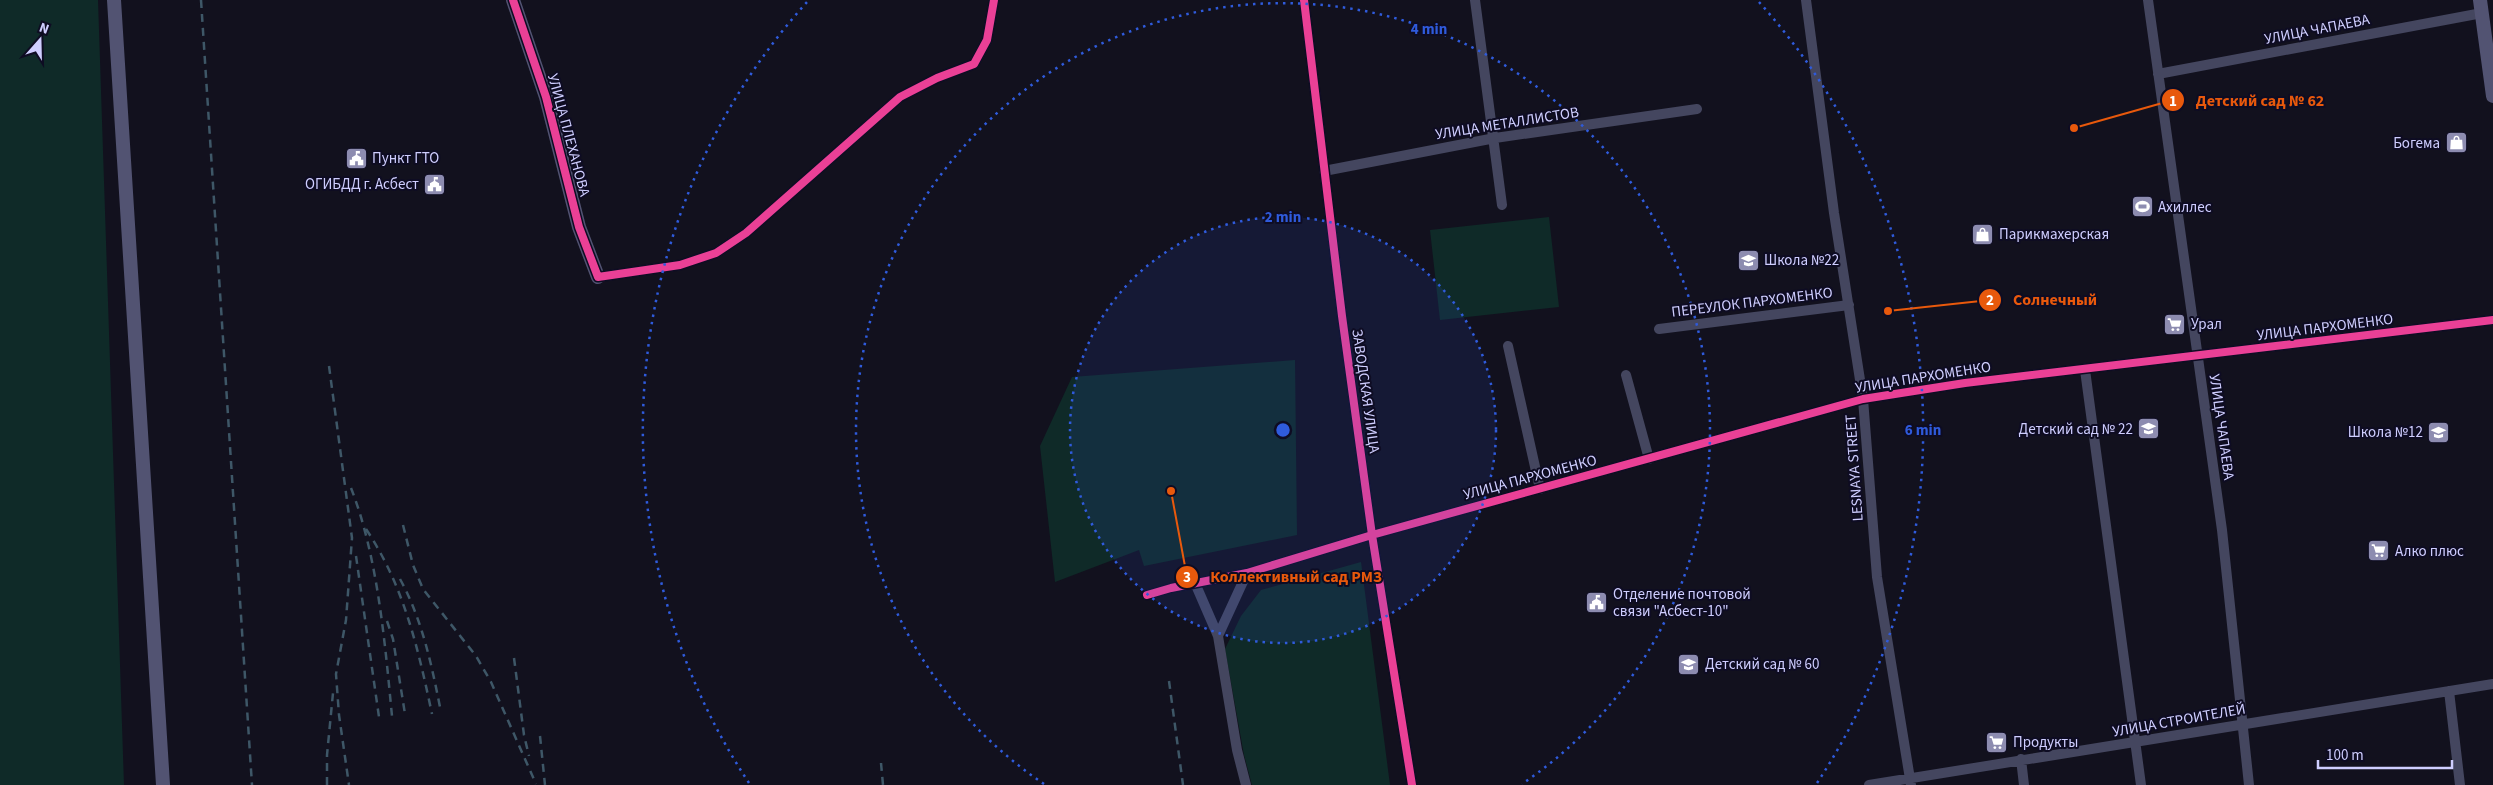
<svg xmlns="http://www.w3.org/2000/svg" width="2493" height="785" viewBox="0 0 2493 785" font-family="'Source Sans 3',sans-serif">
  <rect width="100%" height="100%" fill="#12111e"/>
  <path fill="#0f2a28" d="M0,0H98L124,785H0Z
    M1549,217L1559,307L1440,320L1430,230Z
    M1295,360L1297,535L1144,566L1139,550L1055,582L1040,446L1072,377Z
    M1361,562L1390,785H1252L1244,755L1225,649L1241,616L1261,590Z"/>
  <g fill="none" stroke-linecap="round" stroke-linejoin="round">
    <path stroke="#44465f" stroke-width="10" d="M1304,0L1342,316L1372,535L1412,785
      M1475,0L1502,205
      M1806,0L1834,213L1863,399L1877,577L1911,785
      M2148,0L2222,530L2249,785
      M2158,74L2482,13
      M1324,171L1495,138L1697,109
      M598,277L680,265L716,253L746,233L900,97L937,78L974,64L987,40L994,0
      M1659,329L1849,305
      M1508,346L1540,489
      M2085,370L2141,785
      M1626,375L1649,459
      M1195,583L1218,636
      M1147,595L1171,588L1247,573L1372,535L1863,399L1965,383L2493,320
      M2449,691L2460,785
      M2021,759L2024,785
      M1246,785L1237,750L1218,636L1247,573
      M1869,785L2493,684"/>
    <path stroke="#525372" stroke-width="14" d="M114,0L163,785
      M513,0L546,97L579,227L598,277
      M2480,0L2493,96"/>
    <path stroke="#3e5767" stroke-width="2.5" stroke-dasharray="8 6" stroke-linecap="butt" d="M201,0L252,785
      M329,366L352,538L346,620L336,674L339,715L349,785
      M351,488C378,557 385,644 392,716
      M403,525L413,565L423,589L476,656L491,682L536,784
      M366,529C404,586 418,648 432,714
      M356,556L379,717
      M400,579C423,621 432,667 441,712
      M387,621L393,639L405,714
      M514,658L524,735L529,756
      M1169,681L1183,785
      M540,736L545,785
      M881,763L883,785
      M327,785V755L333,693"/>
    <defs>
      <path id="cycleway" d="M513,0L546,97L579,227L598,277L680,265L716,253L746,233L900,97L937,78L974,64L987,40L994,0
        M1304,0L1342,316L1372,535L1412,785
        M1147,595L1171,588L1247,573L1372,535L1863,399L1965,383L2493,320"/>
    </defs>
    <use href="#cycleway" stroke="#0e0c23" stroke-width="11"/>
    <use href="#cycleway" stroke="#ea4096" stroke-width="8"/>
  </g>
  <circle cx="1283" cy="430" r="213" fill="#2f5bdc" fill-opacity=".12"/>
  <g fill="none" stroke="#2f5bdc" stroke-width="2.5" stroke-dasharray="2.5 5">
    <circle cx="1283" cy="430" r="213"/>
    <path d="M1044 784A427 427 0 1 1 1522 784"/>
    <path d="M749 783A640 640 0 0 1 807 2M1759 2A640 640 0 0 1 1817 783"/>
  </g>
  <defs>
    <symbol id="shop-square" viewBox="-11 -11 22 22"><rect x="-9" y="-9" width="18" height="18" rx="4" fill="#8d8cb0" stroke="#0e0c23"/><path d="M-5-2.5h2.3a2.7 3.5 0 0 1 5.4 0H5L5.5 6h-11ZM-1.5-2.5h3a1.5 2.3 0 0 0-3 0Z" fill="#fff"/></symbol>
    <symbol id="civic-square" viewBox="-11 -11 22 22"><rect x="-9" y="-9" width="18" height="18" rx="4" fill="#8d8cb0" stroke="#0e0c23"/><path d="M-.6-6.5H3V-4.5H.6V-3L4-1V1h2V6H-6V1h2V-1L-.6-3ZM-1.2 2.5V6h2.4V2.5Z" fill="#fff"/></symbol>
    <symbol id="stadium-square" viewBox="-11 -11 22 22"><rect x="-9" y="-9" width="18" height="18" rx="4" fill="#8d8cb0" stroke="#0e0c23"/><path d="M0-5a6.5 5 0 1 0 0 10a6.5 5 0 1 0 0-10ZM-3.5-1.8h7v3.6h-7Z" fill="#fff"/></symbol>
    <symbol id="school-square" viewBox="-11 -11 22 22"><rect x="-9" y="-9" width="18" height="18" rx="4" fill="#8d8cb0" stroke="#0e0c23"/><path d="M0-5L7-2L0 1L-7-2ZM-4 1L0 2.5L4 1V4Q0 6-4 4Z" fill="#fff"/></symbol>
    <symbol id="supermarket-square" viewBox="-11 -11 22 22"><rect x="-9" y="-9" width="18" height="18" rx="4" fill="#8d8cb0" stroke="#0e0c23"/><path d="M-6-5.5h2.5l.6 2H6L4.5 2H-2.5L-4.4-4H-6ZM-1.5 3.2a1.3 1.3 0 1 0 .1 0ZM3 3.2a1.3 1.3 0 1 0 .1 0Z" fill="#fff"/></symbol>
  </defs>
  <g fill-rule="evenodd">
    <use href="#shop-square" x="2444" y="130" width="25" height="25"/>
    <use href="#civic-square" x="344" y="146" width="25" height="25"/>
    <use href="#civic-square" x="422" y="172" width="25" height="25"/>
    <use href="#stadium-square" x="2130" y="194" width="25" height="25"/>
    <use href="#shop-square" x="1970" y="222" width="25" height="25"/>
    <use href="#school-square" x="1736" y="248" width="25" height="25"/>
    <use href="#supermarket-square" x="2162" y="312" width="25" height="25"/>
    <use href="#school-square" x="2136" y="416" width="25" height="25"/>
    <use href="#school-square" x="2426" y="420" width="25" height="25"/>
    <use href="#supermarket-square" x="2366" y="538" width="25" height="25"/>
    <use href="#civic-square" x="1584" y="590" width="25" height="25"/>
    <use href="#school-square" x="1676" y="652" width="25" height="25"/>
    <use href="#supermarket-square" x="1984" y="730" width="25" height="25"/>
  </g>
  <g text-anchor="middle" stroke-width="4" stroke-linejoin="round" paint-order="stroke">
    <g font-size="15" fill="#cfceff" stroke="#0e0c23">
      <text transform="translate(2317 29) rotate(-11)" y="5">УЛИЦА ЧАПАЕВА</text>
      <text transform="translate(1507 123) rotate(-9)" y="5">УЛИЦА МЕТАЛЛИСТОВ</text>
      <text transform="translate(569 135) rotate(75)" y="5">УЛИЦА ПЛЕХАНОВА</text>
      <text transform="translate(1752 302) rotate(-7)" y="5">ПЕРЕУЛОК ПАРХОМЕНКО</text>
      <text transform="translate(2325 327) rotate(-7)" y="5">УЛИЦА ПАРХОМЕНКО</text>
      <text transform="translate(1923 377) rotate(-9)" y="5">УЛИЦА ПАРХОМЕНКО</text>
      <text transform="translate(1366 391) rotate(82)" y="5">ЗАВОДСКАЯ УЛИЦА</text>
      <text transform="translate(2222 427) rotate(82)" y="5">УЛИЦА ЧАПАЕВА</text>
      <text transform="translate(1854 468) rotate(-94)" y="5">LESNAYA STREET</text>
      <text transform="translate(1530 477) rotate(-15)" y="5">УЛИЦА ПАРХОМЕНКО</text>
      <text transform="translate(2179 720) rotate(-10)" y="5">УЛИЦА СТРОИТЕЛЕЙ</text>
    </g>
    <g font-size="15" fill="#cfceff" stroke="#0e0c23" text-anchor="start">
      <text x="2440" y="148" text-anchor="end">Богема</text>
      <text x="372" y="163">Пункт ГТО</text>
      <text x="419" y="189" text-anchor="end">ОГИБДД г. Асбест</text>
      <text x="2158" y="212">Ахиллес</text>
      <text x="1999" y="239">Парикмахерская</text>
      <text x="1764" y="265">Школа №22</text>
      <text x="2191" y="329">Урал</text>
      <text x="2133" y="434" text-anchor="end">Детский сад № 22</text>
      <text x="2423" y="437" text-anchor="end">Школа №12</text>
      <text x="2395" y="556">Алко плюс</text>
      <text x="1613" y="599">Отделение почтовой<tspan x="1613" dy="17">связи "Асбест-10"</tspan></text>
      <text x="1705" y="669">Детский сад № 60</text>
      <text x="2013" y="747">Продукты</text>
    </g>
  </g>
  <circle cx="1283" cy="430" r="8" fill="#2f5bdc" stroke="#0e0c23" stroke-width="2.5"/>
  <g font-size="15" text-anchor="middle" font-weight="bold" fill="#2f5bdc" stroke="#0e0c23" stroke-width="4" stroke-linejoin="round" paint-order="stroke">
    <text x="1429" y="34">4 min</text>
    <text x="1283" y="222">2 min</text>
    <text x="1923" y="435">6 min</text>
  </g>
  <path fill="none" stroke="#e8590c" stroke-width="2" d="M2074 128L2173 100M1888 311L1990 300M1171 491L1187 577"/>
  <g fill="#e8590c" stroke="#0e0c23" stroke-width="2">
    <circle cx="2074" cy="128" r="5"/>
    <circle cx="1888" cy="311" r="5"/>
    <circle cx="1171" cy="491" r="5"/>
    <circle cx="2173" cy="100" r="12"/>
    <circle cx="1990" cy="300" r="12"/>
    <circle cx="1187" cy="577" r="12"/>
  </g>
  <g font-size="15" text-anchor="middle" font-weight="bold" fill="#fff">
    <text x="2173" y="106">1</text>
    <text x="1990" y="305">2</text>
    <text x="1187" y="582">3</text>
  </g>
  <g font-size="16" text-anchor="middle" font-weight="bold" fill="#e8590c" stroke="#0e0c23" stroke-width="4" stroke-linejoin="round" paint-order="stroke">
    <text x="2260" y="106">Детский сад № 62</text>
    <text x="2055" y="305">Солнечный</text>
    <text x="1296" y="582">Коллективный сад РМЗ</text>
  </g>
  <g transform="translate(40 40) rotate(20)" stroke="#0e0c23" stroke-width="4" paint-order="stroke">
  <path d="M0-4L9 19L0 12L-9 19Z" fill="#cfceff"/>
  <text y="-8" font-size="14" font-weight="bold" text-anchor="middle" fill="#cfceff">N</text>
  </g>
  <path d="M2318 760v8h134v-8" fill="none" stroke="#cfceff" stroke-width="2.5"/>
  <text x="2326" y="760" font-size="15" fill="#cfceff" stroke="#0e0c23" stroke-width="4" paint-order="stroke">100 m</text>
</svg>
